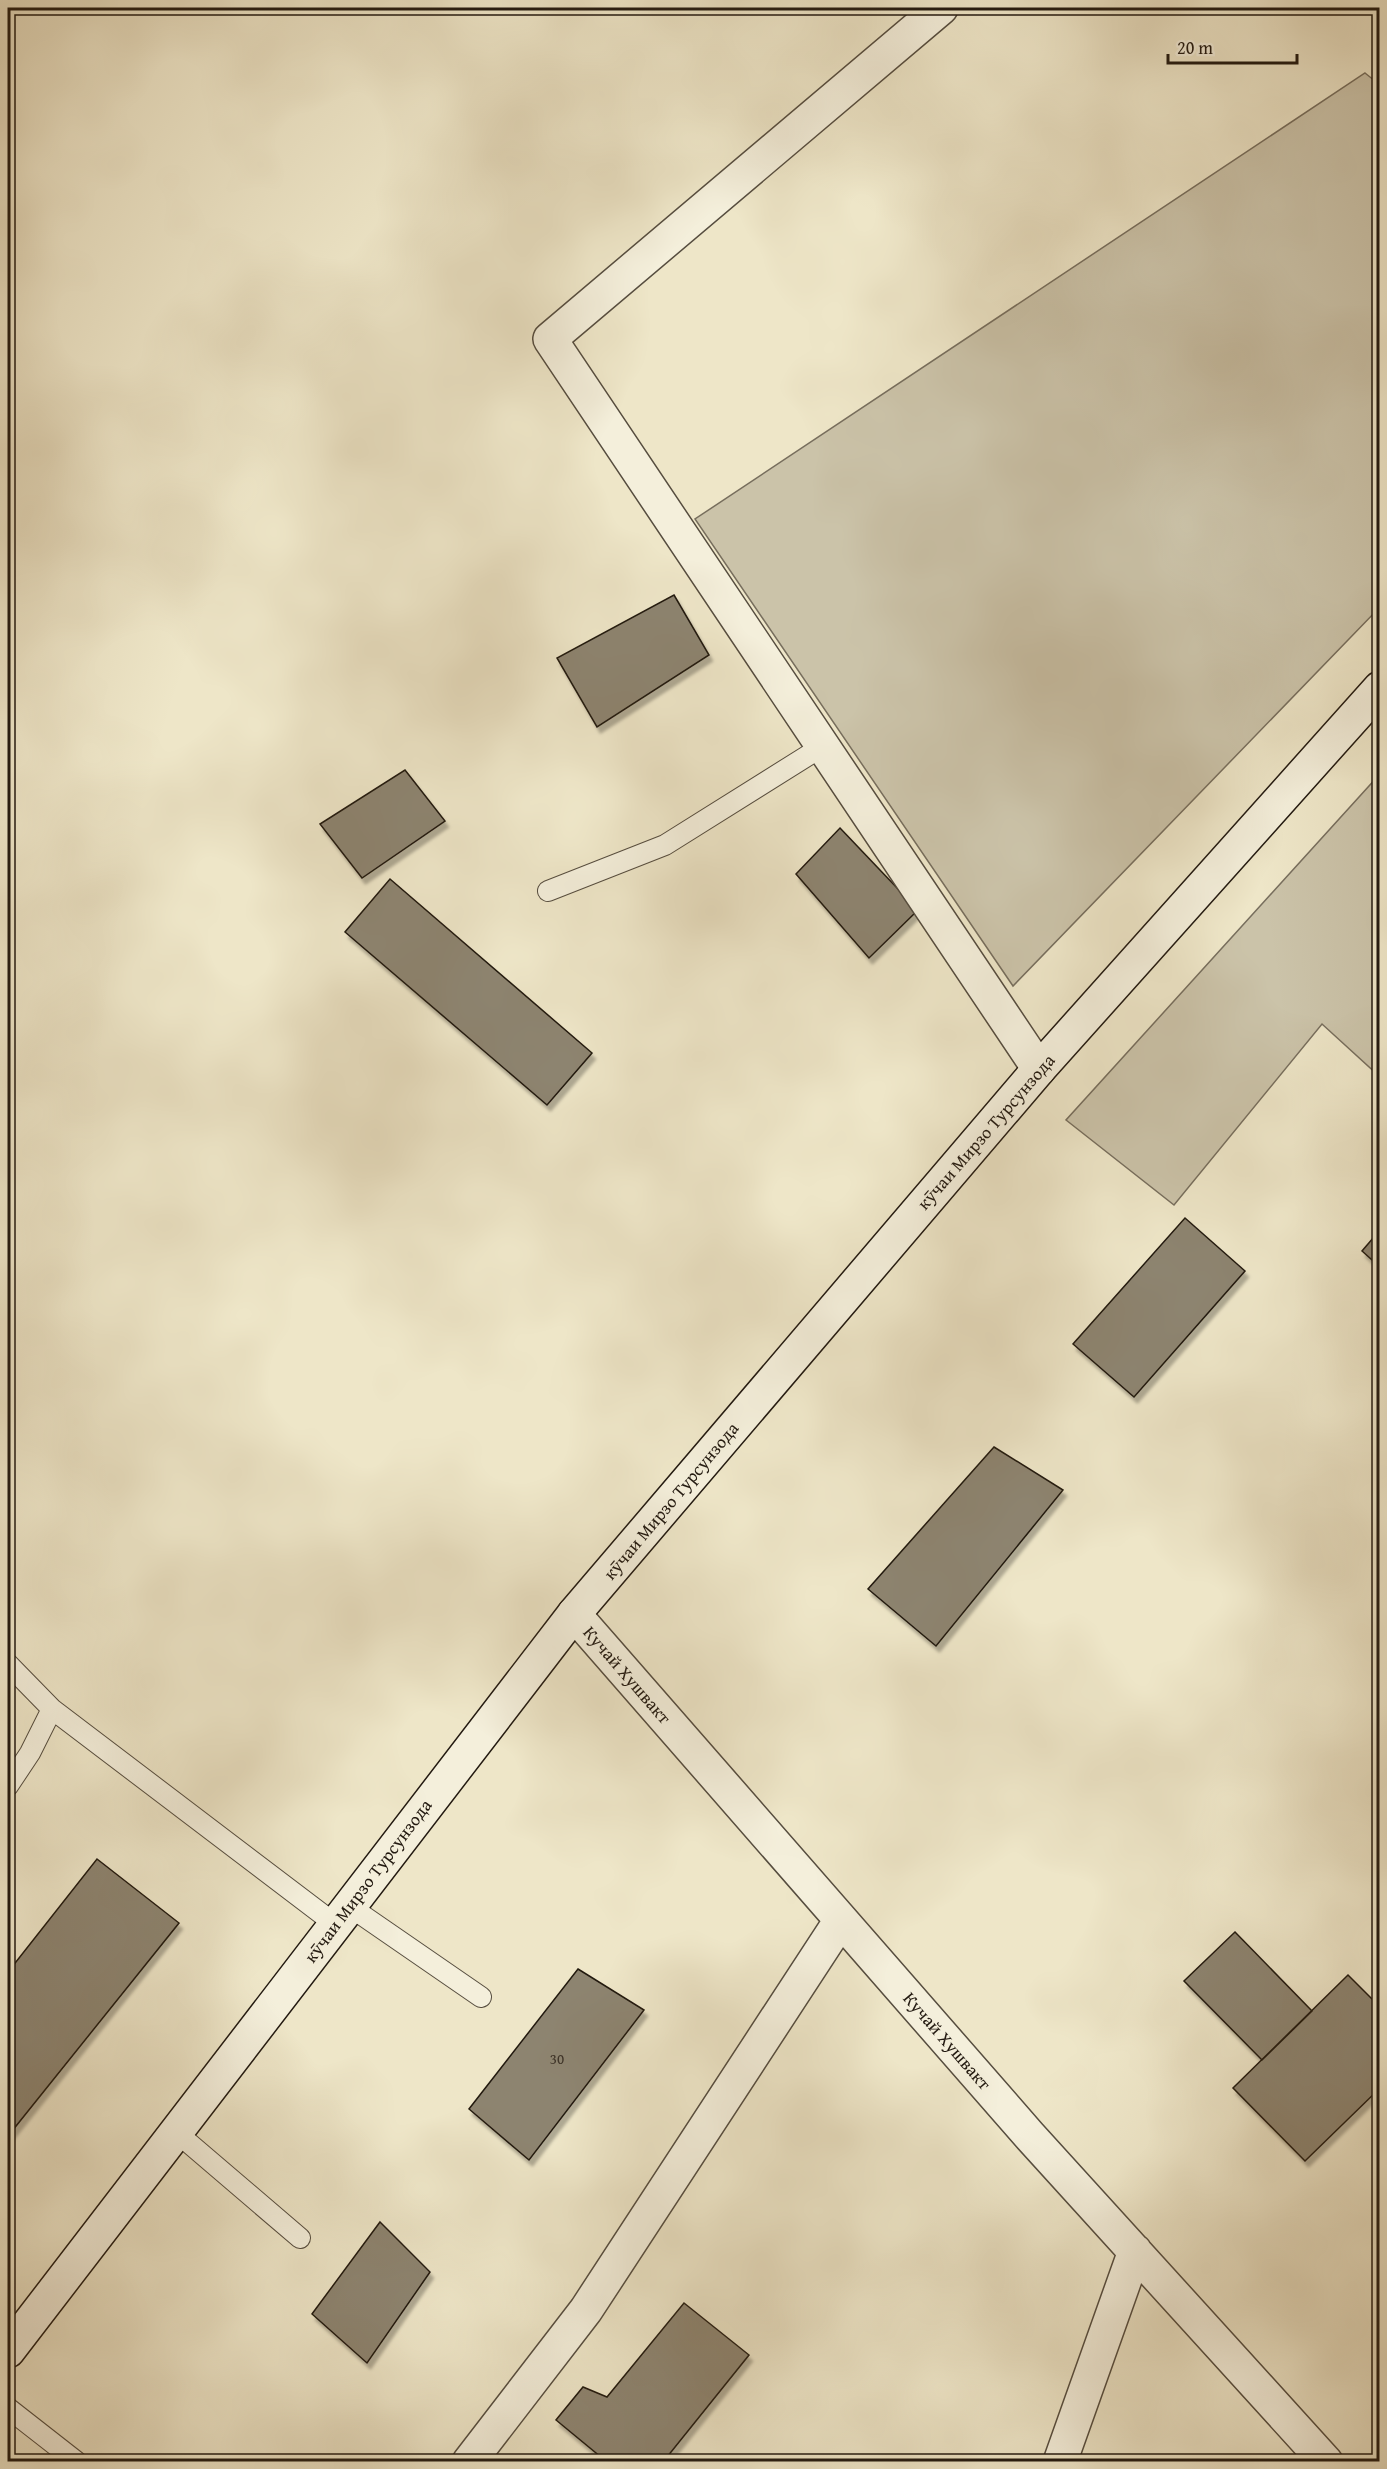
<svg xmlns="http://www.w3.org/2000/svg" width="1387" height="2469" viewBox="0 0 1387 2469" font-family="'Gentium Book Plus',serif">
  <defs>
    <filter id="shadow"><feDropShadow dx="3.5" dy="6" stdDeviation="1.5" flood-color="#0004"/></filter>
  </defs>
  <rect width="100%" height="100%" fill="#eee6c8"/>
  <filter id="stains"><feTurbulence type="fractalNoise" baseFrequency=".00333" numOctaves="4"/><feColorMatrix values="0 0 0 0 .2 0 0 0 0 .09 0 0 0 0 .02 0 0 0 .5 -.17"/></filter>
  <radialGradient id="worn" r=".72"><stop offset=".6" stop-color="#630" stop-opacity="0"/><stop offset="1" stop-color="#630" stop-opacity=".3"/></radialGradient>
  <path fill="#cbc3a9" stroke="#776e5d" stroke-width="1.5" d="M1365,73L1380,85L1379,608L1013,986L695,519Z
    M1379,775V1076L1322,1024L1174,1205L1066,1120Z"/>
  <path fill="#8d8470" stroke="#231a11" stroke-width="1.5" filter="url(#shadow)" d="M674,595L709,655L597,727L557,658Z
    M405,770L445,821L362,878L320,824Z
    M840,828L918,910L869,958L796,874Z
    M390,879L592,1053L547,1105L345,932Z
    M1185,1218L1245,1271L1134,1397L1073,1344Z
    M1380,1230V1267L1362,1251Z
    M994,1447L1063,1490L936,1646L868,1589Z
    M97,1859L179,1923L8,2136V1972Z
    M1235,1932L1312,2011L1262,2060L1184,1981Z
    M578,1969L644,2010L529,2160L469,2109Z
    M1348,1975L1380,2007V2088L1305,2161L1233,2088Z
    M380,2222L430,2272L367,2363L312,2314Z
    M684,2303L749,2355L663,2462H607L556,2420L583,2387L607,2397Z"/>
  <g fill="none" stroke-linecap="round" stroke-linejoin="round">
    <defs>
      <path id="lane" d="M548,891L665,845L823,746
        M8,1664L52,1709
        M8,1786L30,1753L52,1709L335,1924
        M349,1906L481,1997
        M176,2132L300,2238
        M8,2408L77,2462"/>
      <path id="street" d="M941,8L550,339L1039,1069
        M574,1614L1029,2135L1326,2462
        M469,2462L586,2310L841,1920
        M1060,2462L1135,2251"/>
      <path id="secondary" d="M8,2351L574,1614L1039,1069L1380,688"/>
    </defs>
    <use href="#lane" stroke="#564d3f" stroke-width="22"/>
    <use href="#street" stroke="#564d3f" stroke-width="36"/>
    <use href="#secondary" stroke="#231a11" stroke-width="36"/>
    <use href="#lane" stroke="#f4efdb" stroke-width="20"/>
    <use href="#street" stroke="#f4efdb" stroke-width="33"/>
    <use href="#secondary" stroke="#f4efdb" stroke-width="33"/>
  </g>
  <g text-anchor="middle" stroke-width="6" stroke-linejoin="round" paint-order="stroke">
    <g font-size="15" fill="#3e3429">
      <text x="557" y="2064">30</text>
    </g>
    <g font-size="18" fill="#231a11" stroke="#f4efdb">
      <text transform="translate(986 1132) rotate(-49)" y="6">кӯчаи Мирзо Турсунзода</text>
      <text transform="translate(671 1501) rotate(-50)" y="6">кӯчаи Мирзо Турсунзода</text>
      <text transform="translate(627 1675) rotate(49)" y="6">Кучай Хушвакт</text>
      <text transform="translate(368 1881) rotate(-53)" y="6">кӯчаи Мирзо Турсунзода</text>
      <text transform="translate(947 2041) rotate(49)" y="6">Кучай Хушвакт</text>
    </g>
  </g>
  <rect width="1387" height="2469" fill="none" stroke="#eee6c8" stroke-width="30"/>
  <rect x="9" y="9" width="1369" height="2451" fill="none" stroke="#231a11" stroke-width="3"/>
  <rect x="15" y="15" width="1357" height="2439" fill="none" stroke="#231a11" stroke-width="1.5"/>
  <path d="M1168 54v9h129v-9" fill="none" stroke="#231a11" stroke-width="3"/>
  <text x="1177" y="54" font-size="18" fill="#231a11" stroke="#f4efdb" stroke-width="4.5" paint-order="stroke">20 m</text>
  <rect width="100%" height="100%" filter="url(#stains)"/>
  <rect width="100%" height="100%" fill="url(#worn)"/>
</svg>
